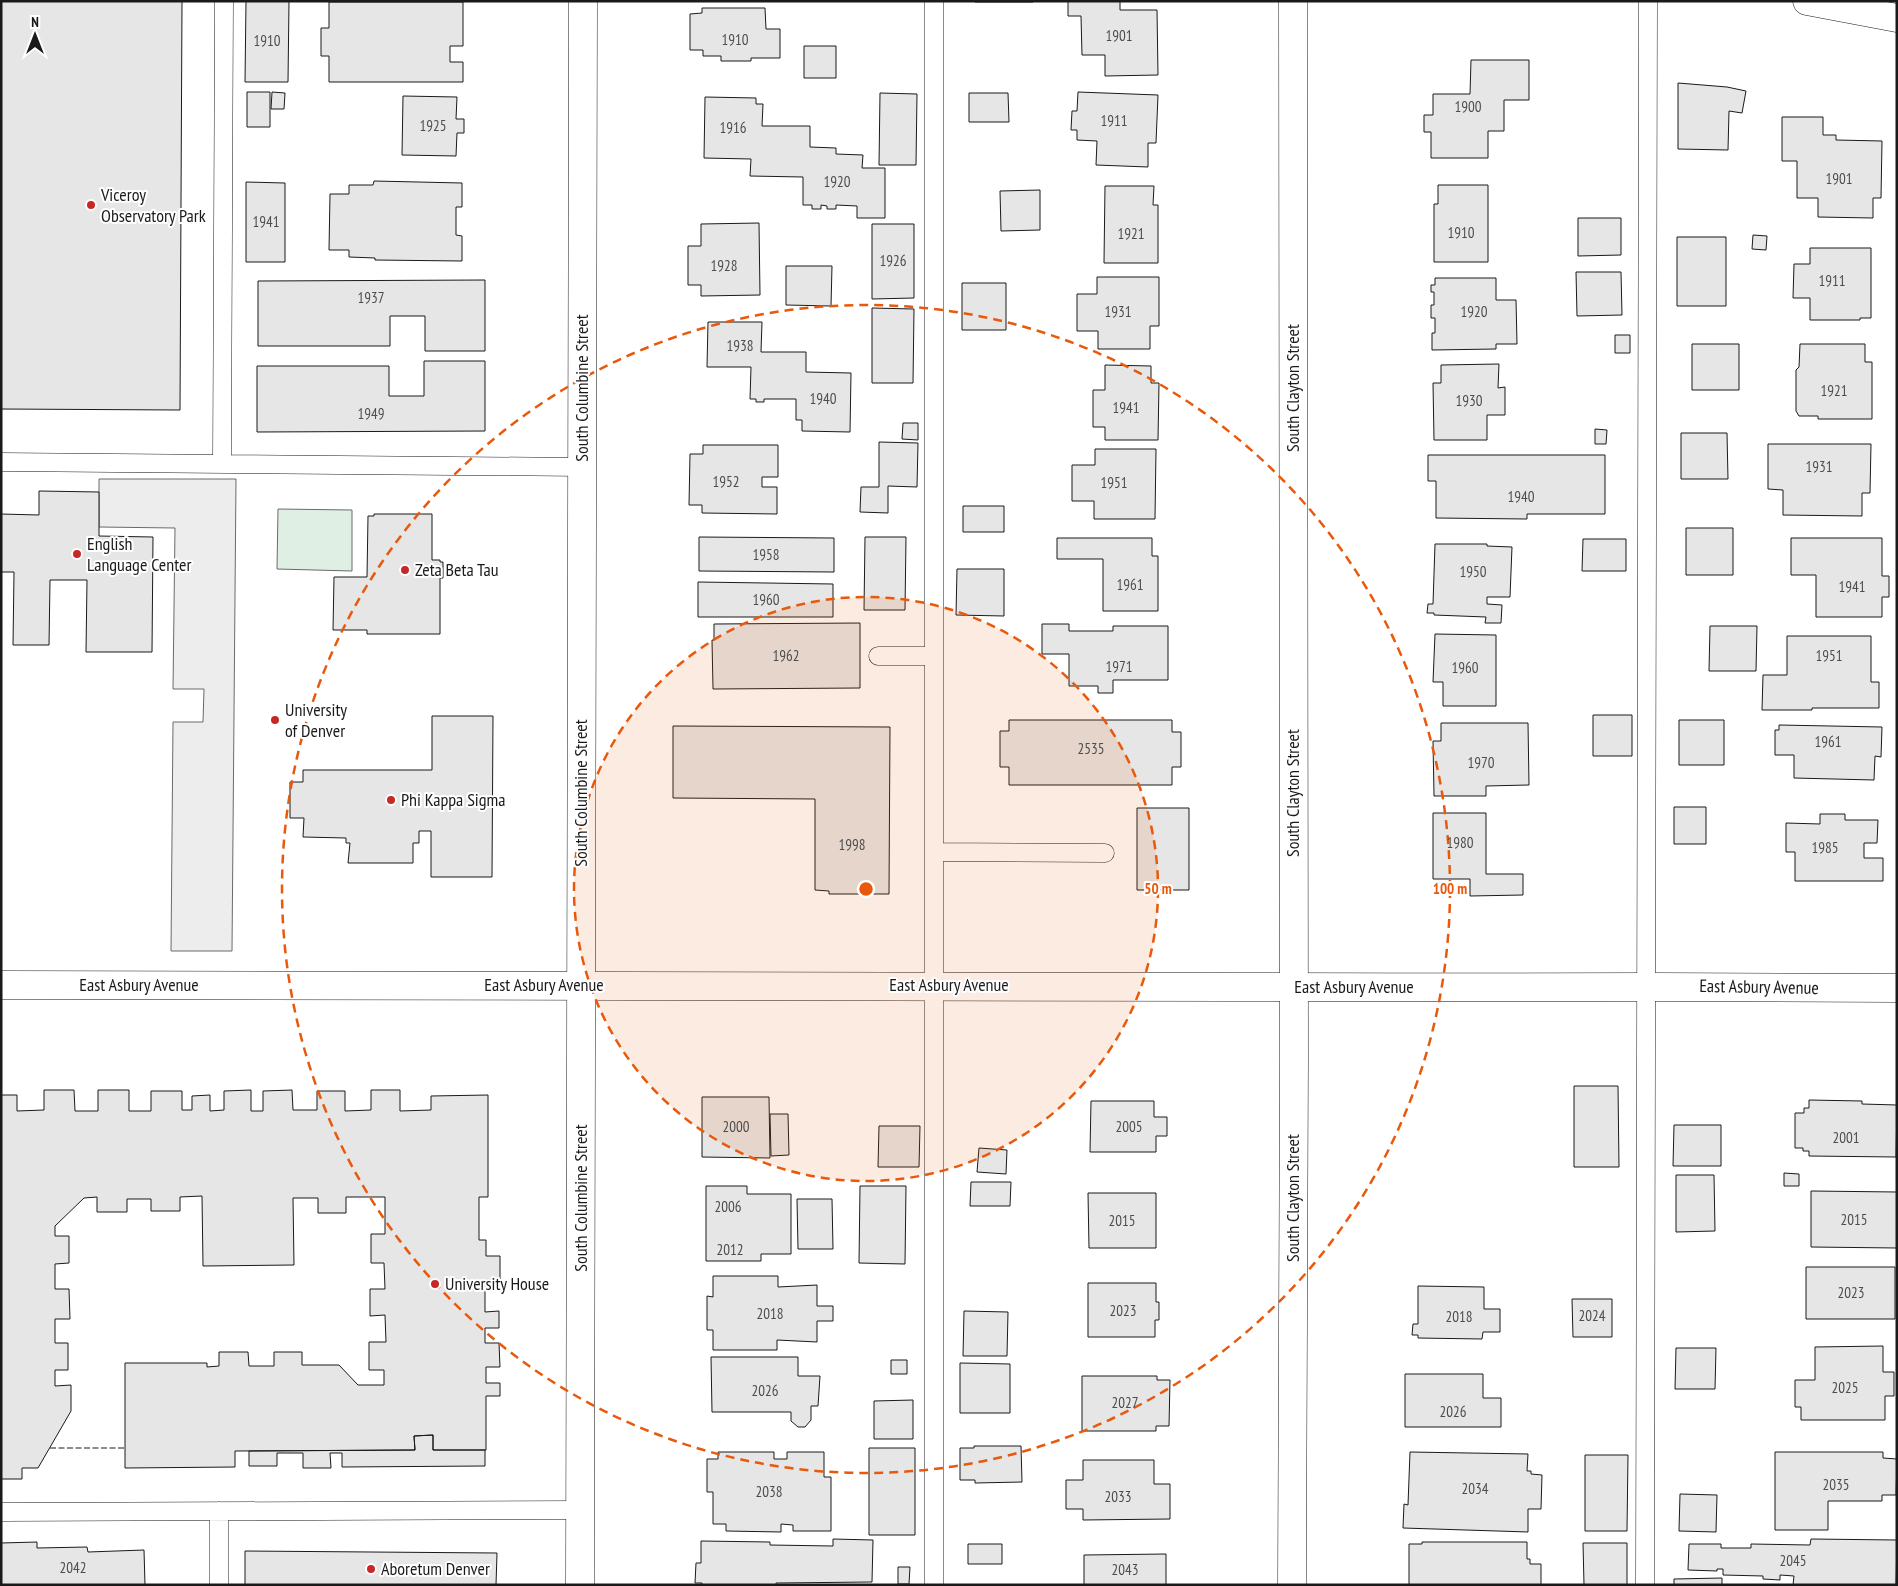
<svg xmlns="http://www.w3.org/2000/svg" width="1898" height="1586" viewBox="0 0 1898 1586" font-family="'PT Sans Narrow',sans-serif">
  <rect width="100%" height="100%" fill="#fff"/>
  <path fill="#e0efe3" stroke="#6a6a6a" d="M278,509L352,510V571L277,569Z"/>
  <path fill="#ededed" stroke="#6a6a6a" d="M99,479H236L232,951H171L173,722H203L204,689H173L175,528L99,527Z"/>
  <path fill="#e6e6e6" stroke="#1a1a1a" d="M1,1H182L180,410L1,409Z
    M246,1H289L288,82H245Z
    M975,1H1033V2H975Z
    M1068,1H1120V10H1157L1158,75L1105,76V55H1082L1081,16H1068Z
    M329,2H463V46H450V62H463V82H329V56H321V28H329Z
    M702,8H765L766,29H780V58H751V61H721V56H703V50H690V14L702,13Z
    M804,46H836V78H804Z
    M1471,60H1529V100H1504V131H1488V158H1431V132H1424V115H1433V94H1470Z
    M1678,83L1727,87L1746,91L1742,113L1729,111L1728,150L1678,149Z
    M247,92H270V127H247Z
    M272,92L285,93L284,109H271Z
    M1078,92L1158,95L1156,143H1148V167L1096,165L1097,141L1077,140V130H1071L1072,111H1077Z
    M880,93L917,94L916,165H879Z
    M969,93H1008L1009,122H969Z
    M403,96L457,97L456,119H464V133H457L456,156L402,155Z
    M705,97L756,98V104H763L762,126H810V147L836,148V154L863,155L862,168H885V218H857V206L836,205V209H827V206L821,205V209H812V205H803V177L750,176L751,159L704,158Z
    M1782,117H1823V135H1836V140L1882,141L1881,198H1873V218L1818,217V198H1797V161H1782Z
    M374,181L462,183V207H456V235L462,236V261L375,260V258L349,257V250H329L330,194H349V185H373Z
    M246,182L285,183V262H246Z
    M1438,185H1488V262H1434V204H1438Z
    M1105,186H1154L1153,205H1158V263H1104Z
    M1040,190V230L1001,231L1000,191Z
    M1578,218H1621V255L1578,256Z
    M759,223L760,295L701,296V285H688V246H701V224Z
    M872,224H914V298L872,299Z
    M1753,235L1767,236L1766,250L1752,249Z
    M1677,237H1726V306H1677Z
    M1810,248H1871V318H1860V320H1810V298H1793L1794,264H1810Z
    M786,266H832L831,306L786,305Z
    M1576,272H1621L1622,315L1577,316Z
    M1097,277H1159V326H1150V349H1098V331H1077V294H1097Z
    M1435,278H1496V300H1516L1517,344H1496V349L1432,350V333H1435V318H1431V305H1434V292H1431V285H1435Z
    M485,280V351H425V316H390V346H258V281Z
    M962,283H1006V330H962Z
    M872,308L914,309L913,383H872Z
    M708,322H762L761,352H806V372L851,373L850,432L802,431V420H796V399H764V402H756V399H750L751,367H707Z
    M1615,335H1630V353H1615Z
    M1692,344H1739V390H1692Z
    M1800,344H1865V362H1872V419H1818V416H1799L1796,411V370L1799,367Z
    M424,361H485V431L257,432V366H389V396H424Z
    M1499,364L1498,388L1505,387V415H1487V440H1434L1433,383H1441V365Z
    M1105,365L1151,366V383H1159L1158,440H1105V427H1093V390H1105Z
    M903,423H918V440L902,439Z
    M1595,429L1607,430L1606,444H1595Z
    M1681,433H1727L1728,479H1681Z
    M879,442L918,443L917,487L888,486V513L860,512L861,487H879Z
    M1768,444H1871L1870,493H1862V516L1783,515V490L1768,489Z
    M703,445H778V477H762V487H777V514L702,513V505H689L690,454H703Z
    M1095,449H1156L1155,519H1094V501H1072V465H1095Z
    M1428,455H1605V514H1527V519L1436,518V481H1428Z
    M39,491L99,492V536L153,537L152,652H86L87,580H50L49,645H13L14,572H1V514L39,515Z
    M963,506H1004V532H963Z
    M374,514H432V560H440V562H443V578H440V634H367V630H333L334,577H367L368,516H374Z
    M1686,528H1733V575H1686Z
    M699,537L834,538V572L699,571Z
    M865,537H906L905,610H864Z
    M1057,538H1152V556H1158V611H1103V559H1057Z
    M1791,538H1882V576H1889V597H1882V617H1816V575H1791Z
    M1583,539H1626V571H1582Z
    M1435,544H1487V546L1512,547L1510,597H1487V604L1502,605L1501,623H1485L1486,617L1434,615V613H1427L1428,604H1433Z
    M957,569H1004V616L956,615Z
    M698,582L833,584V617H698Z
    M860,623V688L713,689L712,640H714V624Z
    M1042,624H1069V631H1113V626H1168V680H1113V693H1098V686H1069V654H1042Z
    M1710,626H1757L1756,671H1709Z
    M1435,634L1496,635V706H1443V682H1433Z
    M1787,636H1871V682H1879V708H1812V710H1762L1763,675H1787Z
    M1593,715H1632V756H1593Z
    M432,716H493L492,877H431V831H419V843H413V863H348L350,843H346V838L303,837L304,818H290V782H303V770H432Z
    M1009,720H1172V732H1181V767H1172V785H1009V767H1000V731H1009Z
    M1679,720H1724V765H1679Z
    M1441,723H1528L1529,785L1486,786V796H1434L1433,741H1441Z
    M1779,725L1882,727L1881,757L1875,756L1874,780L1794,778V755H1775V730H1779Z
    M673,726L890,727L889,894H829V891L815,890V799L673,798Z
    M1674,807H1706V844H1674Z
    M1137,808H1189V890H1137Z
    M1433,813H1486V874H1523V895L1470,896V879H1433Z
    M1820,814H1845V820H1878L1877,843H1864V858H1883V881H1795V852H1786V823L1820,824Z
    M1574,1086H1618L1619,1167H1574Z
    M44,1090H74L75,1111H98V1090H129V1111H151V1091H182V1110H192V1096L210,1095V1111L224,1110V1091L251,1090V1111H263V1091L292,1090L293,1110H317V1091H345V1111L371,1110V1090H400V1111L431,1110V1096L488,1095V1197H479V1240H486V1256H500V1280H485V1312L499,1311V1328H485V1343H499L500,1367H486V1383H500V1396H486V1450H433V1435L414,1436L415,1450L235,1451V1467L125,1468V1363H207V1367L219,1366V1352H248L249,1366H274V1352H302V1365H339L358,1385H384V1370H369V1342H386L385,1315L370,1316V1289H385L384,1263H371V1234H385V1197H346V1213H318V1198H293L294,1265L203,1266L202,1196L180,1197V1211H151V1199H127V1212H97V1197L84,1198L55,1226V1236H69V1263L55,1264V1289H69L70,1319H55V1343H68V1370H55V1386L71,1385V1411L38,1468H22V1479H1V1095H17V1111L44,1110Z
    M702,1097H769L770,1158L702,1157Z
    M1809,1100L1862,1101V1104L1897,1105L1896,1157L1809,1156V1151H1803V1148H1795V1113H1804V1108H1809Z
    M1091,1101H1154V1117H1167V1136H1156V1152H1090Z
    M770,1114H788L789,1155L771,1156Z
    M1674,1125H1721V1166H1673Z
    M879,1126H920L919,1167H878Z
    M979,1148L1007,1150L1006,1174L977,1172Z
    M1784,1173L1799,1174V1186H1784Z
    M1676,1175H1714L1715,1231L1676,1232Z
    M971,1182H1011L1010,1206H970Z
    M706,1186H747V1194H791V1254H761V1261H706Z
    M860,1186H906L905,1264L859,1263Z
    M1811,1191L1897,1192V1248L1811,1247Z
    M1088,1193H1156V1248H1089Z
    M797,1199H832L833,1249H798Z
    M1806,1267H1895V1319H1806Z
    M713,1276H778V1287L817,1285V1306H833V1321H817V1342L777,1340V1350H713V1330H707V1296L713,1297Z
    M1088,1283H1156V1302H1159V1320H1155V1337H1088Z
    M1418,1286L1484,1287V1309H1500V1332H1483L1482,1339L1418,1338V1335H1412L1413,1324H1418Z
    M1572,1299H1612V1337H1573Z
    M964,1311L1008,1312L1007,1356H963Z
    M1883,1346V1372H1894V1396H1885V1420H1801V1407H1795V1380H1815V1347Z
    M1676,1348H1716L1715,1389H1675Z
    M711,1357H798V1376H820L818,1406H811V1420L805,1427H798L791,1421V1412H712Z
    M891,1360H907V1374H891Z
    M960,1363L1010,1364V1413H960Z
    M1405,1374H1483V1398H1501V1427H1405Z
    M1082,1376H1157V1380H1170L1169,1426H1156V1431H1082Z
    M913,1400V1439H874V1401Z
    M433,1435V1450H485V1466L342,1467V1453H330L331,1468H303V1453H277V1466H249V1451L415,1450L414,1436Z
    M974,1446H1021L1022,1482L975,1483V1480H960V1448H974Z
    M869,1448H915V1535H869Z
    M718,1452H774V1459H787V1452H824V1477H831V1531H793V1525L781,1524V1532L726,1531V1524H713V1492H707V1459H718Z
    M1410,1452L1528,1454L1527,1471H1531V1474L1542,1475L1541,1509H1528V1532L1403,1528L1404,1504L1408,1505Z
    M1775,1452H1883V1458L1897,1459L1896,1495H1882V1501H1828V1530H1775Z
    M1585,1455H1628L1627,1531H1585Z
    M1083,1460H1154V1484H1170V1519L1083,1520V1509H1066V1480H1083Z
    M1680,1494L1717,1495L1716,1532L1679,1531Z
    M833,1539L873,1540L872,1582L776,1583V1585H702V1583H695L696,1563H701V1541L770,1542V1545L833,1546Z
    M1811,1539L1897,1540L1896,1585H1793L1794,1576L1780,1575V1580L1763,1579V1576L1723,1575V1569H1717V1571L1688,1570L1689,1544H1721V1548H1751V1544L1810,1545Z
    M37,1542V1548L87,1547L88,1552L144,1550L145,1585H1V1543Z
    M1422,1542H1527V1559H1530V1564H1541V1585H1409V1544H1422Z
    M1583,1543H1627V1585H1584Z
    M968,1544H1002V1564H968Z
    M245,1551L497,1553L496,1585H245Z
    M1166,1554V1585H1084V1555Z
    M898,1567H910L909,1584H898Z
    M1722,1578V1585H1674V1579Z"/>
  <g fill="none" stroke-linecap="round" stroke-linejoin="round">
    <defs>
      <path id="lane" d="M1,462L582,467
        M222,463L224,1
        M878,656H934
        M934,852L1105,853
        M1,1512L581,1510
        M219,1585V1511
        M934,1585V1
        M1645,1585L1648,1"/>
      <path id="street" d="M580,1585L583,1
        M1292,1585L1294,1059L1293,1"/>
      <path id="secondary" d="M1807,1L1897,18
        M1,985C414,986 827,986 1240,987C1459,988 1678,986 1897,988"/>
    </defs>
    <use href="#lane" stroke="#1a1a1a" stroke-width="19"/>
    <use href="#street" stroke="#1a1a1a" stroke-width="29"/>
    <use href="#secondary" stroke="#1a1a1a" stroke-width="29"/>
    <use href="#lane" stroke="#fff" stroke-width="18"/>
    <use href="#street" stroke="#fff" stroke-width="28"/>
    <use href="#secondary" stroke="#fff" stroke-width="28"/>
    <path stroke="#1a1a1a" stroke-width="1" stroke-dasharray="6 2.5" stroke-linecap="butt" d="M50,1448H125"/>
  </g>
  <circle cx="866" cy="889" r="292" fill="#e8590c" fill-opacity=".12"/>
  <g fill="none" stroke="#e8590c" stroke-width="2.5" stroke-dasharray="9 6">
    <circle cx="866" cy="889" r="292"/>
    <circle cx="866" cy="889" r="584"/>
  </g>
  <g fill="#c62828" stroke="#fff" stroke-width="2">
    <circle cx="91" cy="205" r="5"/>
    <circle cx="77" cy="554" r="5"/>
    <circle cx="405" cy="570" r="5"/>
    <circle cx="275" cy="720" r="5"/>
    <circle cx="391" cy="800" r="5"/>
    <circle cx="435" cy="1284" r="5"/>
    <circle cx="371" cy="1569" r="5"/>
  </g>
  <g text-anchor="middle" stroke-width="4" stroke-linejoin="round" paint-order="stroke">
    <g font-size="15" fill="#4d4d4d">
      <text x="1119" y="41">1901</text>
      <text x="735" y="45">1910</text>
      <text x="267" y="46">1910</text>
      <text x="1468" y="112">1900</text>
      <text x="1114" y="126">1911</text>
      <text x="433" y="131">1925</text>
      <text x="733" y="133">1916</text>
      <text x="1839" y="184">1901</text>
      <text x="837" y="187">1920</text>
      <text x="266" y="227">1941</text>
      <text x="1461" y="238">1910</text>
      <text x="1131" y="239">1921</text>
      <text x="893" y="266">1926</text>
      <text x="724" y="271">1928</text>
      <text x="1832" y="286">1911</text>
      <text x="371" y="303">1937</text>
      <text x="1118" y="317">1931</text>
      <text x="1474" y="317">1920</text>
      <text x="740" y="351">1938</text>
      <text x="1834" y="396">1921</text>
      <text x="823" y="404">1940</text>
      <text x="1469" y="406">1930</text>
      <text x="1126" y="413">1941</text>
      <text x="371" y="419">1949</text>
      <text x="1819" y="472">1931</text>
      <text x="726" y="487">1952</text>
      <text x="1114" y="488">1951</text>
      <text x="1521" y="502">1940</text>
      <text x="766" y="560">1958</text>
      <text x="1473" y="577">1950</text>
      <text x="1130" y="590">1961</text>
      <text x="1852" y="592">1941</text>
      <text x="766" y="605">1960</text>
      <text x="786" y="661">1962</text>
      <text x="1829" y="661">1951</text>
      <text x="1119" y="672">1971</text>
      <text x="1465" y="673">1960</text>
      <text x="1828" y="747">1961</text>
      <text x="1091" y="754">2535</text>
      <text x="1481" y="768">1970</text>
      <text x="1460" y="848">1980</text>
      <text x="852" y="850">1998</text>
      <text x="1825" y="853">1985</text>
      <text x="736" y="1132">2000</text>
      <text x="1129" y="1132">2005</text>
      <text x="1846" y="1143">2001</text>
      <text x="728" y="1212">2006</text>
      <text x="1854" y="1225">2015</text>
      <text x="1122" y="1226">2015</text>
      <text x="730" y="1255">2012</text>
      <text x="1851" y="1298">2023</text>
      <text x="1123" y="1316">2023</text>
      <text x="770" y="1319">2018</text>
      <text x="1592" y="1321">2024</text>
      <text x="1459" y="1322">2018</text>
      <text x="1845" y="1393">2025</text>
      <text x="765" y="1396">2026</text>
      <text x="1125" y="1408">2027</text>
      <text x="1453" y="1417">2026</text>
      <text x="1836" y="1490">2035</text>
      <text x="1475" y="1494">2034</text>
      <text x="769" y="1497">2038</text>
      <text x="1118" y="1502">2033</text>
      <text x="1793" y="1566">2045</text>
      <text x="73" y="1573">2042</text>
      <text x="1125" y="1575">2043</text>
    </g>
    <g font-size="18" fill="#1a1a1a" stroke="#fff" text-anchor="start">
      <text x="101" y="201">Viceroy<tspan x="101" dy="21">Observatory Park</tspan></text>
      <text x="87" y="550">English<tspan x="87" dy="21">Language Center</tspan></text>
      <text x="415" y="576">Zeta Beta Tau</text>
      <text x="285" y="716">University<tspan x="285" dy="21">of Denver</tspan></text>
      <text x="401" y="806">Phi Kappa Sigma</text>
      <text x="445" y="1290">University House</text>
      <text x="381" y="1575">Aboretum Denver</text>
    </g>
    <g font-size="18" fill="#1a1a1a" stroke="#fff">
      <text transform="translate(582 388) rotate(-90)" y="6">South Columbine Street</text>
      <text transform="translate(1293 388) rotate(-90)" y="6">South Clayton Street</text>
      <text transform="translate(581 793) rotate(-90)" y="6">South Columbine Street</text>
      <text transform="translate(1293 793) rotate(-90)" y="6">South Clayton Street</text>
      <text x="139" y="991">East Asbury Avenue</text>
      <text x="544" y="991">East Asbury Avenue</text>
      <text x="949" y="991">East Asbury Avenue</text>
      <text x="1354" y="993">East Asbury Avenue</text>
      <text transform="translate(1759 987) rotate(1)" y="6">East Asbury Avenue</text>
      <text transform="translate(581 1198) rotate(-90)" y="6">South Columbine Street</text>
      <text transform="translate(1293 1198) rotate(-90)" y="6">South Clayton Street</text>
    </g>
  </g>
  <circle cx="866" cy="889" r="8" fill="#e8590c" stroke="#fff" stroke-width="2.5"/>
  <g font-size="15" text-anchor="middle" font-weight="bold" fill="#e8590c" stroke="#fff" stroke-width="4" stroke-linejoin="round" paint-order="stroke">
    <text x="1158" y="894">50 m</text>
    <text x="1450" y="894">100 m</text>
  </g>
  <rect width="1898" height="1586" fill="none" stroke="#1a1a1a" stroke-width="5"/>
  <g transform="translate(35 35)" stroke="#ffffff" stroke-width="4" paint-order="stroke">
  <path d="M0-4L9 19L0 12L-9 19Z" fill="#1a1a1a"/>
  <text y="-8" font-size="14" font-weight="bold" text-anchor="middle" fill="#1a1a1a">N</text>
  </g>
</svg>
